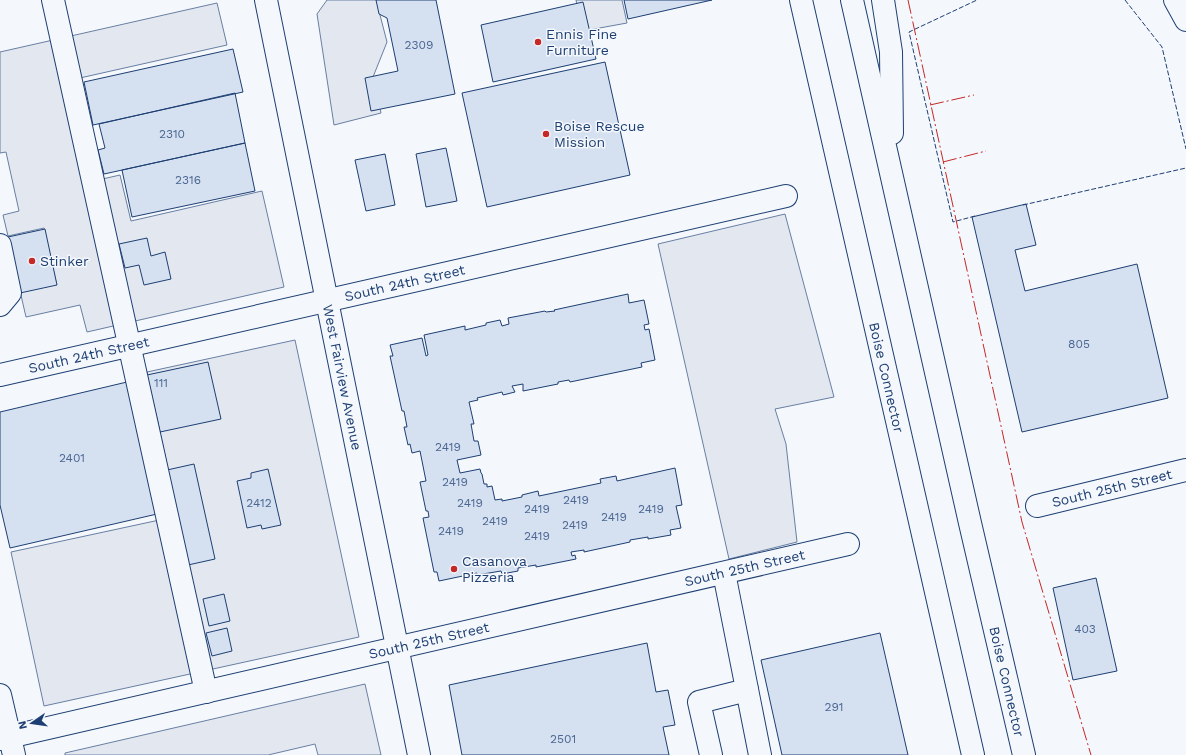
<svg xmlns="http://www.w3.org/2000/svg" width="1186" height="755" viewBox="0 0 1186 755" font-family="'Work Sans',sans-serif">
  <rect width="100%" height="100%" fill="#f4f7fb"/>
  <path fill="#e3e8f0" stroke="#687fa3" d="M327,0H379L380,15L387,42L373,77L381,113L334,125L317,14Z
    M576,0H622L627,23L583,31Z
    M217,3L227,45L62,82L85,183L120,175L131,221L262,191L284,287L87,332L80,305L26,317L20,291L56,282L44,228L8,236L3,215L19,211L6,152L0,153V52Z
    M785,214L834,397L775,409L786,444L797,542L729,559L658,244Z
    M295,340L359,637L44,706L11,552L178,516L147,372Z
    M365,684L381,755H318L315,744L268,755H65V753Z"/>
  <path fill="#d5e0f0" stroke="#1d3f73" d="M376,0H436L455,94L371,111L365,78L398,71L387,18L379,14Z
    M624,0H712L628,19Z
    M583,2L596,59L493,82L481,25Z
    M233,49L243,92L93,125L84,82Z
    M605,62L630,175L487,207L462,93Z
    M235,93L245,143L104,174L98,150L105,148L99,124Z
    M245,143L255,191L132,217L122,170Z
    M446,148L457,201L426,207L416,154Z
    M385,154L395,205L366,211L355,160Z
    M1026,204L1036,245L1015,250L1025,291L1137,264L1168,398L1022,432L972,217Z
    M45,229L57,285L20,293L8,237Z
    M147,238L151,256L165,252L171,279L144,285L139,265L125,268L119,244Z
    M628,294L629,303L644,300L649,324L644,325L645,330L649,329L655,360L641,363L642,367L570,382L569,380L558,382V384L523,391V384L512,386L515,392L503,395L502,392L477,398L478,400L469,402L474,424H471L474,441H478L481,455L457,460L460,473L480,469L481,473L482,474L484,484H487V487L492,486L495,500L502,499V501L522,497V495L538,491L539,496L601,483L600,479L616,476L617,481L675,468L682,505L676,506L681,528L670,530L671,535L648,539V537L630,540V542L584,552V550L571,552L572,556L575,555L576,559L536,567V565L518,568V571L502,574L501,571L477,575V573L439,581L437,572H434L423,518L429,517L428,511H426L420,482L426,481L420,451L412,453L410,444L408,445L404,427H407L404,411H402L390,356H393L390,345L422,338L426,356L428,355L424,335L465,326V330L486,325V323L500,320L502,326L509,324L508,318L545,311L546,312L555,311L554,310Z
    M208,362L221,419L160,432L147,375Z
    M127,382L157,514L10,548L0,505V412Z
    M194,464L215,559L188,565L167,470Z
    M268,469L281,525L262,529L261,525L247,528L237,481L251,478V473Z
    M1096,578L1117,671L1073,680L1053,588Z
    M224,594L230,621L209,626L203,599Z
    M227,628L232,651L212,656L206,633Z
    M880,633L908,755H782L761,660Z
    M647,643L656,692L668,690L675,725L663,727L669,755H462L449,685Z"/>
  <g fill="none" stroke-linecap="round" stroke-linejoin="round">
    <defs>
      <g id="minor">
        <path d="M53,0L206,692"/>
        <path d="M1175,0L1186,20"/>
        <path d="M0,245L10,293L0,305"/>
        <path id="s1" d="M0,375L786,196"/>
        <path id="s2" d="M1037,506L1186,470"/>
        <path d="M724,573L760,755"/>
        <path id="s3" d="M0,739L848,544"/>
        <path d="M711,755L699,702L747,690"/>
      </g>
      <g id="major">
        <path id="s4" d="M266,0L419,755"/>
        <path d="M0,695L14,755"/>
      </g>
      <g id="highway">
        <path id="s5" d="M801,0C856,252 917,503 973,755"/>
        <path id="s6" d="M852,0L970,523L1024,755"/>
        <path d="M883,0L891,52L892,133"/>
      </g>
    </defs>
    <use href="#minor" stroke="#1d3f73" stroke-width="24"/>
    <use href="#major" stroke="#1d3f73" stroke-width="24"/>
    <use href="#highway" stroke="#1d3f73" stroke-width="24"/>
    <use href="#minor" stroke="#f4f7fb" stroke-width="22"/>
    <use href="#major" stroke="#f4f7fb" stroke-width="22"/>
    <use href="#highway" stroke="#f4f7fb" stroke-width="22"/>
    <path stroke="#1d3f73" stroke-width="1" stroke-dasharray="5 2" stroke-linecap="butt" d="M1125,0L1162,47L1186,149
      M1023,205L1186,168
      M975,216L953,222L909,32L977,0"/>
    <path stroke="#c62828" stroke-width="1" stroke-dasharray="14 3 2 3" stroke-linecap="butt" d="M908,0L1022,522L1091,755
      M930,105L974,95
      M943,162L986,151"/>
  </g>
  <g fill="#c62828" stroke="#f4f7fb" stroke-width="1.5">
    <circle cx="538" cy="42" r="4"/>
    <circle cx="546" cy="134" r="4"/>
    <circle cx="32" cy="261" r="4"/>
    <circle cx="454" cy="569" r="4"/>
  </g>
  <g text-anchor="middle" stroke-width="3" stroke-linejoin="round" paint-order="stroke">
    <g font-size="12" fill="#4b6792">
      <text x="419" y="49">2309</text>
      <text x="172" y="138">2310</text>
      <text x="188" y="184">2316</text>
      <text x="1079" y="348">805</text>
      <text x="161" y="387">111</text>
      <text x="448" y="451">2419</text>
      <text x="72" y="462">2401</text>
      <text x="455" y="486">2419</text>
      <text x="576" y="504">2419</text>
      <text x="259" y="507">2412</text>
      <text x="470" y="507">2419</text>
      <text x="537" y="513">2419</text>
      <text x="651" y="513">2419</text>
      <text x="614" y="521">2419</text>
      <text x="495" y="525">2419</text>
      <text x="575" y="529">2419</text>
      <text x="451" y="535">2419</text>
      <text x="537" y="540">2419</text>
      <text x="1085" y="633">403</text>
      <text x="834" y="711">291</text>
      <text x="563" y="743">2501</text>
    </g>
    <g font-size="14" fill="#1d3f73" stroke="#f4f7fb" text-anchor="start">
      <text x="546" y="39">Ennis Fine<tspan x="546" dy="16">Furniture</tspan></text>
      <text x="554" y="131">Boise Rescue<tspan x="554" dy="16">Mission</tspan></text>
      <text x="40" y="266">Stinker</text>
      <text x="462" y="566">Casanova<tspan x="462" dy="16">Pizzeria</tspan></text>
    </g>
    <g font-size="14" fill="#1d3f73" stroke="#f4f7fb">
      <text dy="5" stroke="none"><textPath href="#s1" startOffset="415">South 24th Street</textPath></text>
      <text dy="5" stroke="none"><textPath href="#s1" startOffset="91">South 24th Street</textPath></text>
      <text dy="5" stroke="none"><textPath href="#s4" startOffset="385">West Fairview Avenue</textPath></text>
      <text dy="5" stroke="none"><textPath href="#s5" startOffset="387">Boise Connector</textPath></text>
      <text dy="5" stroke="none"><textPath href="#s2" startOffset="77">South 25th Street</textPath></text>
      <text dy="5" stroke="none"><textPath href="#s3" startOffset="764">South 25th Street</textPath></text>
      <text dy="5" stroke="none"><textPath href="#s3" startOffset="440">South 25th Street</textPath></text>
      <text dy="5" stroke="none"><textPath href="#s6" startOffset="699">Boise Connector</textPath></text>
    </g>
  </g>
  <g transform="translate(32 723) rotate(257)" stroke="#f4f7fb" stroke-width="3" paint-order="stroke">
  <path d="M0-3L7 15L0 10L-7 15Z" fill="#1d3f73"/>
  <text y="-6" font-size="11" font-weight="bold" text-anchor="middle" fill="#1d3f73">N</text>
  </g>
</svg>
